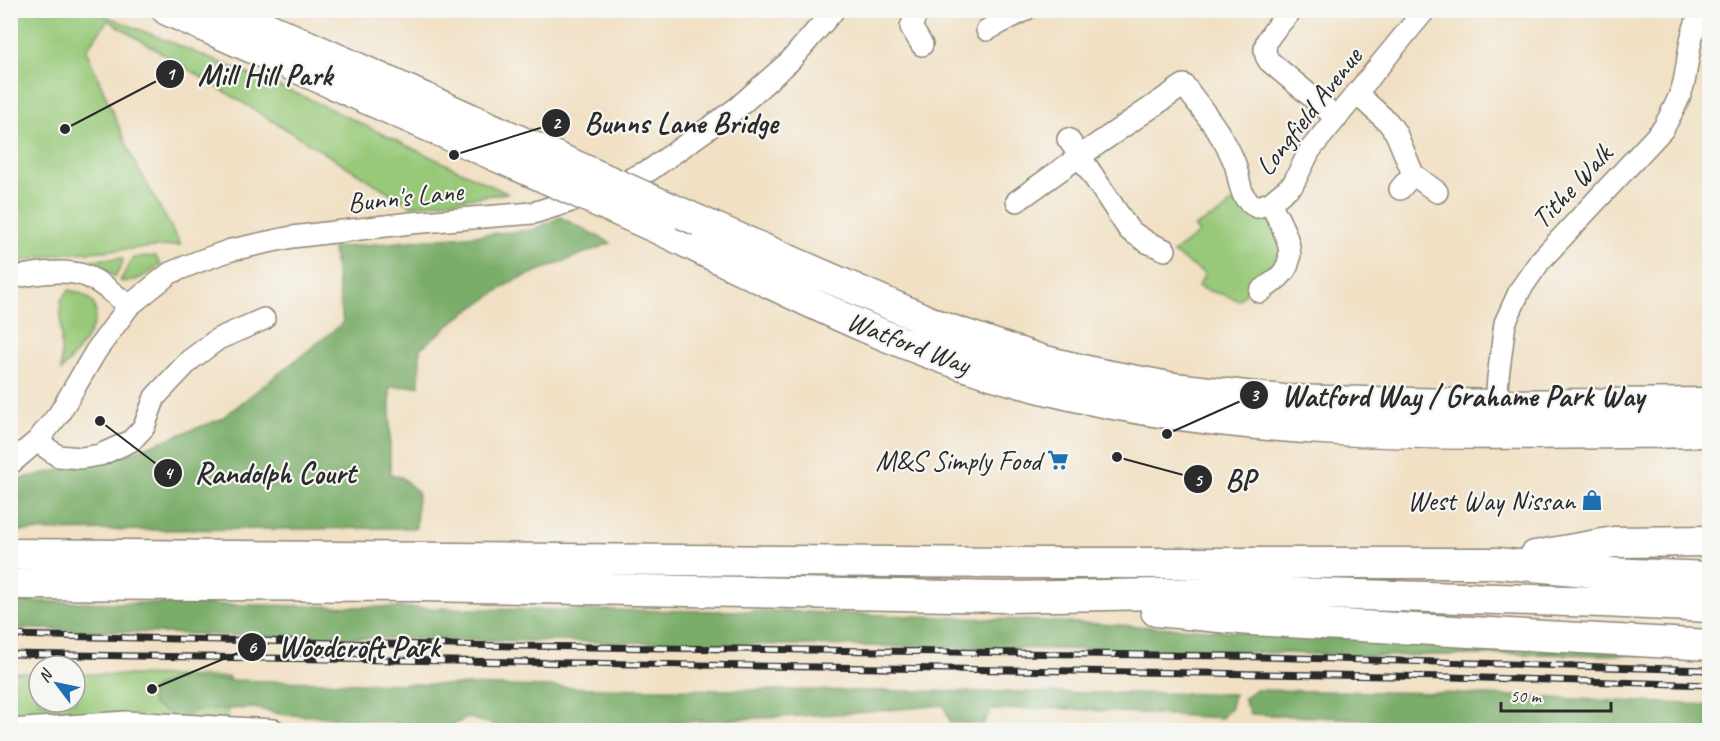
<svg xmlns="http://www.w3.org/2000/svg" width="1720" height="741" viewBox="0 0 1720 741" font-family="Caveat,sans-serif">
  <rect width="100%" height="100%" fill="#f6f6f2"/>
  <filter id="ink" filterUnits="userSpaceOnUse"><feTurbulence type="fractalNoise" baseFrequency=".0167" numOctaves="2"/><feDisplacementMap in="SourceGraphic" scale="12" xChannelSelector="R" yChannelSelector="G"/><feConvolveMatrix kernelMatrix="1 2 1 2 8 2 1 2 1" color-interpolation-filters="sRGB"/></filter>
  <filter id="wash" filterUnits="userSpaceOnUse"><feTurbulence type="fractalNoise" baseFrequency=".008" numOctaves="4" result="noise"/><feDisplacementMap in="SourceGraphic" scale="24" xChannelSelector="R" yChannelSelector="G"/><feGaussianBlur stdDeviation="1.35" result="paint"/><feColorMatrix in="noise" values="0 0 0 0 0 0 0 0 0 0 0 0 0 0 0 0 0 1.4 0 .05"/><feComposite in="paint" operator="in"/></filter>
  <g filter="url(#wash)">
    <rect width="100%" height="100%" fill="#f1e0c3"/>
    <path fill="#98c979" stroke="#627a52" stroke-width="1.5" d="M11,10L94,11L307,98L507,193L411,206L108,20L86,50L133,159L181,245L60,254L11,263Z
      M1230,203H1235L1243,209L1267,215L1282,250L1271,266L1238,301C1225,292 1211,294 1198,286L1205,274L1173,253L1199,233L1194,227C1205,220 1225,214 1230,203Z
      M155,256L161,265C148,273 136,284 120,281L133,258Z
      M122,258L123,263L115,277L102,268L91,263L92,260Z
      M69,290C124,302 80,347 61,371V300Z
      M10,672L39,673V702H75V674L229,677L228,730H11Z"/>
    <path fill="#7aad69" stroke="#526c4a" stroke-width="1.5" d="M560,217L611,243L513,281L458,318L420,349L419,386L390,387V475L401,477L418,492L416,528L11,531L10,485L19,479L125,455L221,419L343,323L333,248L533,230Z
      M11,601L546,610L776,611L1021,620L1710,656L1530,654L1370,656L1251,652L287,637L11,628Z
      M174,679L646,689L1234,694L1231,707L1222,718L1053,708L991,710L983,724L950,722L944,705L855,713L582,727L520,722L515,730L468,718L446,728L317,716L284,715L254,708L197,710L179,718L152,705V689Z
      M1255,690L1443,693L1709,705V730H1459L1359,719L1250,714L1243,699Z"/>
  </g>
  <g filter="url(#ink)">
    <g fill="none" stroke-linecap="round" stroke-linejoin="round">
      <defs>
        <path id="minor" d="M918,10L911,27L922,45
          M1290,12C1278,27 1256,43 1269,61L1337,118
          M987,30L1025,10
          M1357,94L1388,122L1396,133L1413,174L1437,192
          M1068,139L1080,156L1184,85C1202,110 1224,135 1235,164C1241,182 1238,199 1257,207L1270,203L1293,184L1310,150L1425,10
          M1400,189L1413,174
          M1017,201L1080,156L1129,230L1147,242L1165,250
          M10,278C34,274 63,268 86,276C102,282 116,296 129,306
          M1260,292C1267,286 1276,281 1282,274C1301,253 1280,223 1270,203
          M1496,405L1498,377L1505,323L1520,290L1540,261L1663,129C1671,114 1680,99 1684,82C1689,59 1689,30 1703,10
          M37,441L58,456L81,458L100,455L131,441L144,427L155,397L190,360L218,339L264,319
          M10,464L37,441L59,414L96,351L129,306L170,273L197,262L231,250L292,237L411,223L533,213L609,189L650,170L737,108L790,61L834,10
          M10,730L126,722L274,730"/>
        <path id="highway" d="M167,10L548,179
          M228,10L560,159
          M699,221L942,327L1041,360L1100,374L1174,388L1283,400L1496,405L1710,403
          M661,230C779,287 895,349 1022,383C1245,444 1480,434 1710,432
          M10,554L1009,563H1497L1608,573L1710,577
          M1535,556L1614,542L1710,541
          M10,584L421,586L1004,597L1255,592L1603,602L1710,607
          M1156,611L1251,620L1710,645"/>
      </defs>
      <use href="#minor" stroke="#8e8677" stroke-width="24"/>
      <use href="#highway" stroke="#8e8677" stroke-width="33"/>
      <use href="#minor" stroke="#fff" stroke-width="21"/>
      <use href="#highway" stroke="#fff" stroke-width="30"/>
      <defs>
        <path id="rail" d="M10,635L384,644L1228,656L1710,670
          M10,654L1451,677L1710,685"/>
      </defs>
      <use href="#rail" stroke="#2b2b2b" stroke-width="7"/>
      <use href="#rail" stroke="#f6f6f2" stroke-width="4.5" stroke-dasharray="14" stroke-linecap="butt"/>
      <defs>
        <path id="highway-bridge" d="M560,159L699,221
          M548,179L661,230"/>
      </defs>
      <use href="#highway-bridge" stroke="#8e8677" stroke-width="33" stroke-linecap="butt"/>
      <use href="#highway-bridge" stroke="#fff" stroke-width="30"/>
    </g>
  </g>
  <defs>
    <symbol id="supermarket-bare" viewBox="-9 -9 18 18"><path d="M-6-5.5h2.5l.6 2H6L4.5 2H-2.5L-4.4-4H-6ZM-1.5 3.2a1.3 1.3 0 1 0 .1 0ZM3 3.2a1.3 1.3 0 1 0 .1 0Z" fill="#1f6fb2" stroke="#f6f6f2" stroke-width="2.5" paint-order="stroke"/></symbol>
    <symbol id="shop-bare" viewBox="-9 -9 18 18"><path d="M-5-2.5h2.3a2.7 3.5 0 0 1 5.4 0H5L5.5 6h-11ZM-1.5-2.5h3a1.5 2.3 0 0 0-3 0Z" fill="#1f6fb2" stroke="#f6f6f2" stroke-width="2.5" paint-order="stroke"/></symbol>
  </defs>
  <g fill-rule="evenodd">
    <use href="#supermarket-bare" x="1043" y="445" width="30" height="30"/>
    <use href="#shop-bare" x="1577" y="485" width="30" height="30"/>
  </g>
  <g text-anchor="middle" stroke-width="4.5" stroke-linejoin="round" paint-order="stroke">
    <g font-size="28" fill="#2b2b2b" stroke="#f6f6f2">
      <text transform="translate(1308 111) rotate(-52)" y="10">Longfield Avenue</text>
      <text transform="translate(1571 186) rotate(-47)" y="10">Tithe Walk</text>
      <text transform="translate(405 196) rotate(-6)" y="10">Bunn's Lane</text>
      <text transform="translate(909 342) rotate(21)" y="10">Watford Way</text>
    </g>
    <g font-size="28" fill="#2b2b2b" stroke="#f6f6f2" text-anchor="end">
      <text x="1041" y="470">M&amp;S Simply Food</text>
      <text x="1575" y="510">West Way Nissan</text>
    </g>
  </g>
  <path fill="none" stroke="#2b2b2b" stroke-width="2" d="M65 129L170 74M454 155L556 123M1167 434L1254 395M100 421L168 473M1117 457L1198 479M152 689L252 647"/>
  <g fill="#2b2b2b" stroke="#f6f6f2" stroke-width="2">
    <circle cx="65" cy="129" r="6"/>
    <circle cx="454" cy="155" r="6"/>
    <circle cx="1167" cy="434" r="6"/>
    <circle cx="100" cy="421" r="6"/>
    <circle cx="1117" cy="457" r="6"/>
    <circle cx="152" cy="689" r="6"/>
    <circle cx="170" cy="74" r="15"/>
    <circle cx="556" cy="123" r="15"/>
    <circle cx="1254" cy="395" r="15"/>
    <circle cx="168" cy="473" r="15"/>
    <circle cx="1198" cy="479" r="15"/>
    <circle cx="252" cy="647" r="15"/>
  </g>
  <g font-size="18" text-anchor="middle" font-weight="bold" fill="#fff">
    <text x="170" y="80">1</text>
    <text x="556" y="129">2</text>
    <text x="1254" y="401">3</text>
    <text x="168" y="479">4</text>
    <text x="1198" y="486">5</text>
    <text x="252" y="653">6</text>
  </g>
  <g font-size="30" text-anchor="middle" font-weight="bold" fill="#2b2b2b" stroke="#f6f6f2" stroke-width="4.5" stroke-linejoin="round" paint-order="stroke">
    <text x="265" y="85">Mill Hill Park</text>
    <text x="681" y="133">Bunns Lane Bridge</text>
    <text x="1463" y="406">Watford Way / Grahame Park Way</text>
    <text x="275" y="483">Randolph Court</text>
    <text x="1240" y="490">BP</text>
    <text x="359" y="657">Woodcroft Park</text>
  </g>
  <rect width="1720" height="741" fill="none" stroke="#f6f6f2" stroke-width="36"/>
  <g transform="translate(57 684) rotate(302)"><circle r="28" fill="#f6f6f2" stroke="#a5a5a2" stroke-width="1.5"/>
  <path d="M0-4.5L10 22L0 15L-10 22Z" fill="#1f6fb2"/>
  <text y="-9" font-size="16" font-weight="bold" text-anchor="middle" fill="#2b2b2b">N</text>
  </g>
  <path d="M1501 702v9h110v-9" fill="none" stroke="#2b2b2b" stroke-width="3"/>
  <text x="1510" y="702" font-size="18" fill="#2b2b2b" stroke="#f6f6f2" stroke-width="4.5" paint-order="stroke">50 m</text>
</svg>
